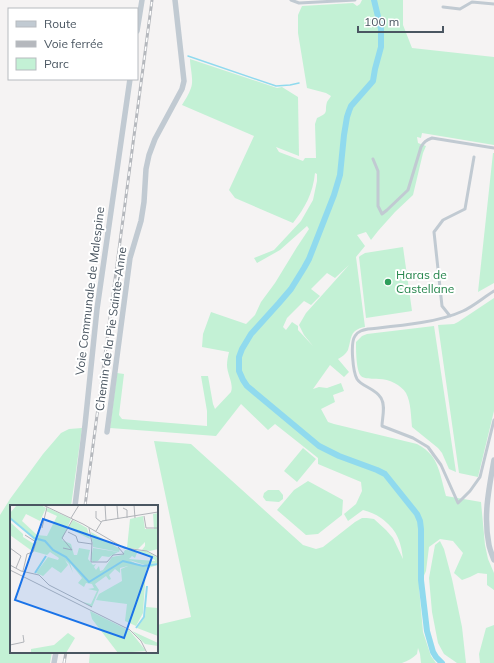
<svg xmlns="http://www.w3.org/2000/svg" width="494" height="663" viewBox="0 0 494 663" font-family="Mulish,sans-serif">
  <rect width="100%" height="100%" fill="#f5f3f3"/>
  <path fill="#c3f1d5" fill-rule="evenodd" d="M362,0H403V25L412,48L494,57V145L422,133L421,138L417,137L418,143L426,146L423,153L413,195L395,212L378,231L371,240L366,232L357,235L365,246L356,257L365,327C349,330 352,338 348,350C346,354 342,357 338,359L349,372L344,377L330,365L313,389L319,387L327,388L341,383L344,391L333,395L335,402L321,409L328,422L334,424L417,444C423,447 428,451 432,456C440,467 442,483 446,496L481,502L485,545L488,559L494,573V590L487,585V574L478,573L470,577L462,580L454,573L463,553L453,541L440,539L429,547L426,571L419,587L423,632L431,656L436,663H421L420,654L418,648L417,654C413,658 408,661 402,663H89L90,652H157V625L191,617L154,441L191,444L303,545L316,549L323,547L355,522L362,518H367L374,519L386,530L393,538L403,559C401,540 396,529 381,518C375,514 370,512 363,510L348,521L344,514L356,504L362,491L361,482L318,464V458L275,424L268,430L241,404L216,436L110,428L117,373L124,374L119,415L122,419L207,426V411L201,376H208L213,404L215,409L231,392C234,384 227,374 227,365C227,361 228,356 229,352L202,347L203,334L211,312L246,324L255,315L261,302L275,283L297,247L309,229L307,226L280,250L257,263L254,258L274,250L301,221L313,200L317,181V174L315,173C313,193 305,208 293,223L235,198L229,190L254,136L182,105C185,100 189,94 191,88C194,80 190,67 190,59L277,88L282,87L298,97L299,156L276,147L279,152L303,161L305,158H316L315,124L317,118C330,112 324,112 327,102C328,100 330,98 331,96L326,93L307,88L298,33V15L302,6L353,3L357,6L360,4ZM349,265L306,313L299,325L304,335L313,346L298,330V326L292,322L286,330L283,327L287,318L304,301L311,305L320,296L311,289L327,273L335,278Z
    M493,153H494V283L478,292Z
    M403,247L412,311L366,318L359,257L360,256L365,253Z
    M494,298V411L478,477L459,473L438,325L454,324L458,322Z
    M434,326L456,472L449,469L442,453L438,448L412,427C411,417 411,402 406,393C401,385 389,379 379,379C374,378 366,380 361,376C356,371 356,349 356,342L362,336L367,334Z
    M82,428L71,506H11V652H52L50,663H0V515L10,499L43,454L61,433L69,429Z
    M303,448L316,459L297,482L284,471Z
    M308,481L343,500L342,515L318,534L306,535L277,510L294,490Z
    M268,490H279L283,495V499L279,502L266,501L263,497L264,493Z
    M440,541L444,549L452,579L462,627L466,663H457L444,654L438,643L432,612L429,578L435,545Z
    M494,625V663H480L479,654L486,628Z"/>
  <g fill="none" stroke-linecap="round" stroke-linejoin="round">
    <path stroke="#90daee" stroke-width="1.5" d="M188,56L276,86L290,85L299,83"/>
    <path stroke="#90daee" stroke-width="6" d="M374,0L381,29V47L375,69L373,81L351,106L349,111L347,117L344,135L340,175L334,195L309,259L304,268L291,289L279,303L251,334L242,349L239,357V371L243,380L247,386L319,446L339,456L377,470L385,474L417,514L420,521L421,529V580L427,631L433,652L436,657L442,663"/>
    <path stroke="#c1cad2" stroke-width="3" d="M291,0L299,3L355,0
      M443,7L460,9L472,2L494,4
      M373,159L378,171V206L382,214L387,210L408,190L421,147C424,142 426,140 432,138L494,148
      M494,291C484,297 474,306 463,311C437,323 397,326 368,329C363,330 358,331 355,336C350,343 353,372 357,379C362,387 375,388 381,398C386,406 382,418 382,426L413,438L428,447L441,465L458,503L470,491L480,477L494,420
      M450,316L442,306L434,232L443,220L465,209L474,157"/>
    <path stroke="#c1cad2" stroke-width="5.5" d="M137,31L142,0
      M107,432L130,258L141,221L144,202L146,169L149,155L155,139L182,89L184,81L175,0
      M494,460C489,488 483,516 489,545C490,550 492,555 494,560
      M75,506L85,425L97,309L130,79
      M54,663L56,652"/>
    <defs>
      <path id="rail" d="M85,506L152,0
        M64,663L66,652"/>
    </defs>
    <use href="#rail" stroke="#b5b8bd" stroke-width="3"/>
    <use href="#rail" stroke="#fff" stroke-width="1.5" stroke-dasharray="4.5" stroke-linecap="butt"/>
  </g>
  <circle fill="#2e9e5b" stroke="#fff" stroke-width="1.5" cx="388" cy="282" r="4"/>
  <g text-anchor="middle" stroke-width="4" stroke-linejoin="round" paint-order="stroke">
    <g font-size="12" fill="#27864d" stroke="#fff" text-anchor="start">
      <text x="396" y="279">Haras de<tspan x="396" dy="14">Castellane</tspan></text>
    </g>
    <g font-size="12" fill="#4a5661" stroke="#fff">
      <text transform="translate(90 291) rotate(-83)" y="4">Voie Communale de Malespine</text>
      <text transform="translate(111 329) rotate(-82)" y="4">Chemin de la Pie Sainte-Anne</text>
    </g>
  </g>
  <g transform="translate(10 505)">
    <rect width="148" height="148" fill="#f5f3f3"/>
    <path d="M7,0H31L36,3L30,16L16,9L12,16L27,30L37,31L47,11L36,6L38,3L61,14L52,35L61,39L64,50H67L69,43L80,45L78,54L83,60L86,59L84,62L86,65L89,61L90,66L93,65L102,52L112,50L115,45L136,46L148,53L147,58L135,60L119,55L133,62L143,59L147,60L136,64L133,108L126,121L115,116L117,99L86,95L89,89L112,76L111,64L118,61L110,63V68L105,64L99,70L101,74L99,75L96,71L85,79L89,85L82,102L73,97L81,99L87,86L78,84L84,83L82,79L76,78L74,82L68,78L72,73L60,58L63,68L59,59L55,55L58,60L51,68L42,62L33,71L26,68L38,52L48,55L49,53L40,47L37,50L23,46L26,38L18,27L0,12V8ZM130,47L145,55V56L119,54L122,51L125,53L127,48ZM148,8V44L140,46L132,45L135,41V37L128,44L117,43L120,14L133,11L135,24H144L143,9ZM63,15L77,23L80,34L58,23ZM0,17L13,29V32L24,39L22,46L0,30ZM81,27L110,44L109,47L83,42ZM83,43L108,47L99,52L92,51L88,56L83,57L81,54ZM136,102L148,103V131L127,123L135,112ZM80,106L120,126L136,146L108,148L82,114ZM122,126L148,138V141L135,139ZM58,128L65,133L56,148H21V144L44,140Z" fill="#c3f1d5" fill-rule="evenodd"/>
    <path fill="none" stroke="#90daee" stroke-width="2" d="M0,13L24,33L35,36L43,45L56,52L79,77L113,56L133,61L148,59M25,68L36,51M126,123L134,112L137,81"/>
    <path fill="none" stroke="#b1b4b9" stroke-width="1" d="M33,0L73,19L114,43L137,46L148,52M95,0L96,16M124,0L125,13M107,1L108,14M113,3L117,5V13M86,6V13L91,17M134,11L136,23H148M61,13L69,0M32,23L37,2M79,23L82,38L81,57H97L103,50L114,49L108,42M86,26L92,16L148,7M58,27L66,31L68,37L82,39M0,43L11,51L6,63M53,43L62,45L52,33L63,14M0,60L11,66L29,70L39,80L82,102M0,65L120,125L131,136L137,148M13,66L17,49L23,47L26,37L15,30M0,140L14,137L13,130"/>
    <path fill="#1a73e8" fill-opacity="0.15" stroke="#1a73e8" stroke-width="2" d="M33,14L142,52L114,133L5,95Z"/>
    <rect width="148" height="148" fill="none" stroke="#4a5661" stroke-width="2"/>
  </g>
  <rect x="8" y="8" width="130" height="72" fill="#ffffff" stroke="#b7bbc0"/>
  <rect x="16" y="21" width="20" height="6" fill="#c1cad2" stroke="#b7bbc0"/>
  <text x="44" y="28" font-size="12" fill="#4a5661">Route</text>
  <rect x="16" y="41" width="20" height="6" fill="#b5b8bd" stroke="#b7bbc0"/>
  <text x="44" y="48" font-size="12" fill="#4a5661">Voie ferrée</text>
  <rect x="16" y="58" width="20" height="12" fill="#c3f1d5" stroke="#b7bbc0"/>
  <text x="44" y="68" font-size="12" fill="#4a5661">Parc</text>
  <path d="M358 26v6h85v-6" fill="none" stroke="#4a5661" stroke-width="2"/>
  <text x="364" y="26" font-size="12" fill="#4a5661" stroke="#ffffff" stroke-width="3" paint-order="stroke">100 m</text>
</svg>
